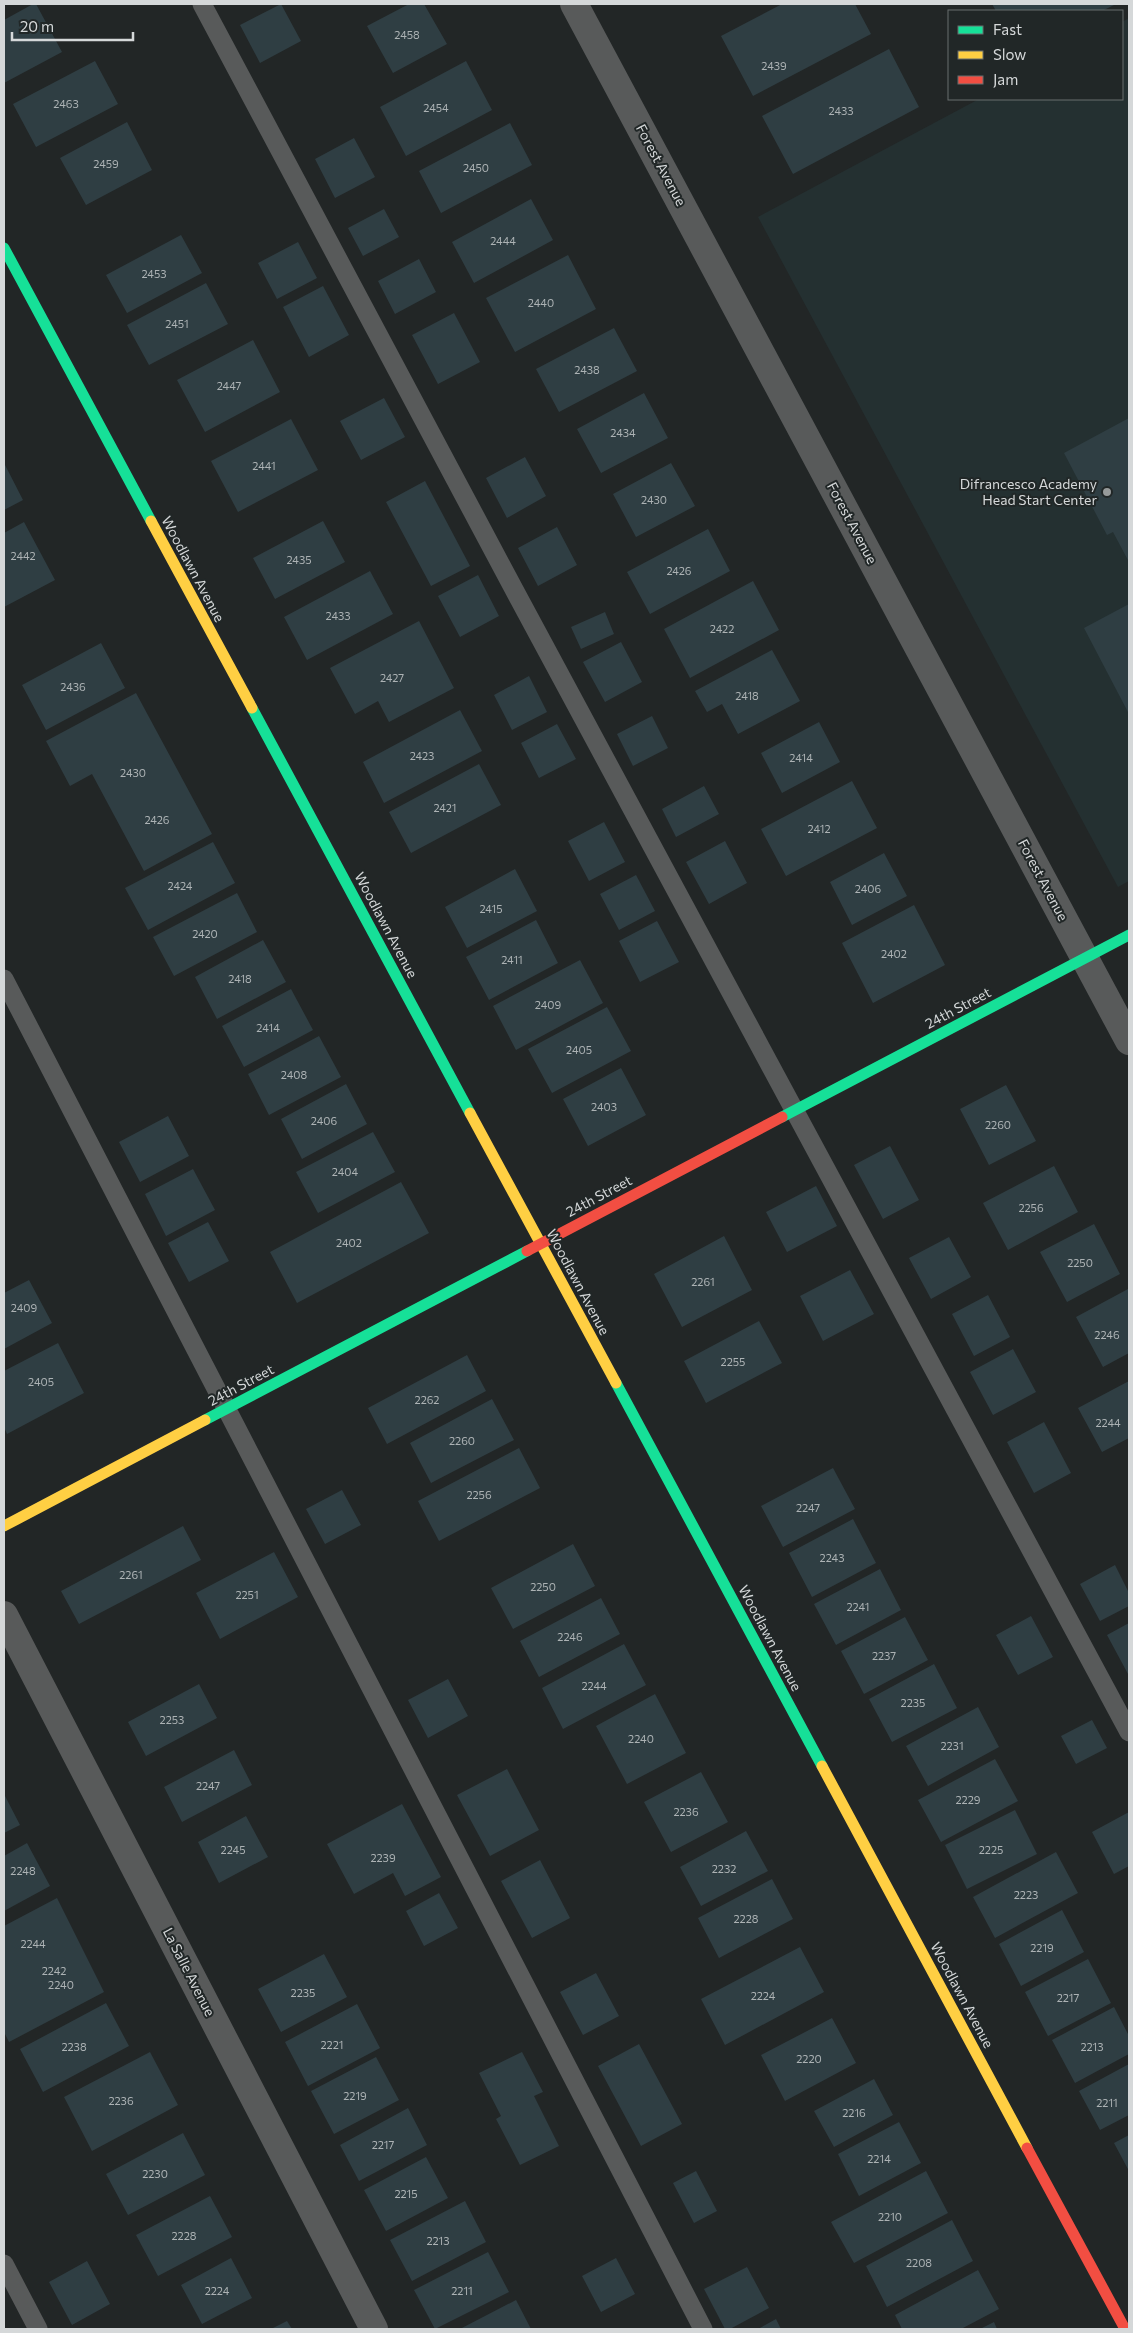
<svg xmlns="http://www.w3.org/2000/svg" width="1133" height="2333" viewBox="0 0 1133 2333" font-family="Commissioner,sans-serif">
  <rect width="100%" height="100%" fill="#222626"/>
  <path fill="#243031" d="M1129,18V881L1118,887L758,217L979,99H1122V22Z"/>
  <path fill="#2f3e43" d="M33,4H36L62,52L4,83V20Z
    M281,4L301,41L260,63L240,25Z
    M409,4H424L447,44L393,73L367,26Z
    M782,4H855L871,34L753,96L721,36Z
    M992,4H1116L1102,11H996Z
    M889,49L919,107L793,174L762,116Z
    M95,61L118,104L36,147L13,104Z
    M466,61L492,110L406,156L380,107Z
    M127,122L152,170L86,205L60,158Z
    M510,123L532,165L441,213L419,171Z
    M354,138L375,177L335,198L315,159Z
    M531,199L553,240L474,283L452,242Z
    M384,209L399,237L363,256L348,228Z
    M181,235L202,273L127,313L106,275Z
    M298,242L317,278L277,299L258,263Z
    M568,255L596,309L515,352L486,298Z
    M419,259L436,292L395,314L378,281Z
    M206,283L228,324L149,365L127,325Z
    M323,286L349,335L309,357L283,307Z
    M454,313L480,362L438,384L412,335Z
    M614,328L637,371L559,412L536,369Z
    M253,340L280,392L205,432L177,380Z
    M644,393L668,438L601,473L577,429Z
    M384,398L405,437L361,460L340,421Z
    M1129,418V562L1113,532L1107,535L1064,453Z
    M291,419L318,470L238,512L211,461Z
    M525,457L546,496L507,518L486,478Z
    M4,463L23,500L4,510Z
    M671,463L695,506L636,537L613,494Z
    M425,481L470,566L431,586L386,502Z
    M323,521L345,562L275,599L253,558Z
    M24,522L55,580L4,607V533Z
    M557,527L577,565L538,586L518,548Z
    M708,529L730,571L650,614L627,572Z
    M370,571L393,614L307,660L284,617Z
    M478,575L499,616L460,637L438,596Z
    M753,581L779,630L690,678L664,629Z
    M1129,604V714L1084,628Z
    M605,612L614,634L581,649L571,627Z
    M419,621L454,688L389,722L378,701L355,714L330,668Z
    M621,642L642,682L605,702L583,662Z
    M101,643L125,688L46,730L22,685Z
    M772,650L800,701L738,734L722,704L707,712L695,691Z
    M529,676L547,712L512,730L494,695Z
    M136,693L212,834L144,871L92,774L70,786L46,741Z
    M460,710L482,751L384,803L363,762Z
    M652,716L668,748L633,766L617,734Z
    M819,722L840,762L782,793L761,753Z
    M557,724L576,759L539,778L521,743Z
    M479,764L501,805L411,853L389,812Z
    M852,781L877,828L786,876L761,829Z
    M704,786L719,814L676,837L662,809Z
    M604,822L625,862L589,881L568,841Z
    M725,841L747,883L709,904L686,862Z
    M213,842L235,883L148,930L125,888Z
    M884,853L907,896L852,925L830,882Z
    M515,869L537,911L467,948L445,907Z
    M636,875L655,911L619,930L600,894Z
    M237,893L257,932L174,976L153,937Z
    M914,905L945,965L873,1003L842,943Z
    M536,920L558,963L489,1000L466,957Z
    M657,921L679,962L640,982L619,941Z
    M263,940L286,982L217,1019L195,977Z
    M580,960L603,1003L516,1050L493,1006Z
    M291,989L313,1030L244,1067L222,1026Z
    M607,1007L631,1051L552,1093L528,1049Z
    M319,1036L341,1077L269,1115L248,1074Z
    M621,1068L646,1115L588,1146L563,1099Z
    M346,1084L367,1124L302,1159L281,1119Z
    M1006,1085L1036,1141L989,1165L960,1109Z
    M168,1116L189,1156L140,1182L119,1142Z
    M373,1132L395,1172L318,1213L296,1172Z
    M890,1146L919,1200L883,1219L854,1165Z
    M1054,1166L1078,1212L1008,1250L983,1203Z
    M193,1169L215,1210L166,1236L145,1194Z
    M401,1182L429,1233L297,1303L270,1252Z
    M816,1186L837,1226L787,1252L766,1212Z
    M208,1222L229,1261L189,1282L168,1243Z
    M1094,1224L1120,1274L1067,1302L1040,1252Z
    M724,1236L752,1290L682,1327L654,1274Z
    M949,1237L971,1277L931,1299L909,1258Z
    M850,1270L874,1314L823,1341L800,1296Z
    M29,1280L52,1323L4,1349V1293Z
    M1128,1289L1129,1353L1103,1367L1076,1317Z
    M988,1295L1010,1337L974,1356L952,1314Z
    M759,1321L782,1363L706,1403L684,1361Z
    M58,1343L84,1393L7,1434L4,1427V1371Z
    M1013,1349L1036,1392L993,1415L970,1372Z
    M467,1355L486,1391L387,1444L368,1408Z
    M1129,1381V1438L1102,1452L1078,1408Z
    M492,1399L514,1440L431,1483L410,1443Z
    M1044,1422L1071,1473L1034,1493L1007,1442Z
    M519,1448L540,1488L439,1541L418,1501Z
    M833,1468L855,1509L783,1547L761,1506Z
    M342,1490L361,1525L325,1544L306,1509Z
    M853,1519L876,1563L812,1597L789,1553Z
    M183,1526L201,1560L79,1624L61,1591Z
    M573,1544L595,1586L513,1629L491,1588Z
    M274,1552L298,1597L220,1639L196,1593Z
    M1115,1565L1129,1593V1606L1100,1621L1080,1584Z
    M880,1569L901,1610L836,1645L814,1604Z
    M601,1598L620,1634L539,1677L520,1641Z
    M1031,1616L1053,1657L1018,1675L996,1635Z
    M905,1617L928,1660L864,1694L841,1651Z
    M1129,1623V1673L1128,1674L1107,1635Z
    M624,1644L646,1685L563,1729L542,1688Z
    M934,1664L957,1708L892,1742L869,1699Z
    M448,1679L468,1716L428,1738L408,1700Z
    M199,1684L217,1718L146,1756L128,1722Z
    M655,1694L686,1753L627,1784L596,1726Z
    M978,1707L999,1747L928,1786L906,1746Z
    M1092,1720L1107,1748L1076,1764L1061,1736Z
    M234,1750L252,1785L182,1822L164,1787Z
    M995,1759L1018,1801L941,1842L918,1800Z
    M507,1769L539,1830L490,1856L457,1795Z
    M701,1772L728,1822L671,1852L644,1802Z
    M4,1794L20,1825L4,1833Z
    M402,1804L441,1877L405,1896L393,1873L354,1894L327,1844Z
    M1015,1810L1037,1854L967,1889L945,1845Z
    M1129,1812V1866L1114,1874L1092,1832Z
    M246,1816L268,1857L219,1883L198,1842Z
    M746,1831L768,1871L701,1906L680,1867Z
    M27,1843L50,1886L4,1911V1856Z
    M1056,1852L1078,1893L995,1938L973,1897Z
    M540,1860L570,1918L532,1938L501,1881Z
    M772,1879L793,1919L719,1958L698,1918Z
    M439,1893L458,1928L424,1946L406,1911Z
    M57,1898L104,1992L9,2042L4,2032V1926Z
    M1062,1910L1084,1952L1021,1986L999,1944Z
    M800,1947L824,1992L725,2045L701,1999Z
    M324,1954L347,1997L281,2032L258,1989Z
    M1088,1959L1111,2003L1048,2036L1025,1992Z
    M596,1973L619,2016L583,2035L560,1992Z
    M106,2003L129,2046L43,2092L20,2049Z
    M357,2004L380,2048L308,2086L285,2042Z
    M1114,2007L1129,2036V2054L1075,2083L1052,2040Z
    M832,2018L856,2063L785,2101L761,2055Z
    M639,2044L682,2124L641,2146L598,2066Z
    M150,2052L178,2105L92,2151L64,2097Z
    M522,2052L543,2092L534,2096L559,2146L520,2165L496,2119L501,2116L479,2073Z
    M376,2057L399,2100L334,2134L311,2091Z
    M1129,2064V2115L1100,2130L1079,2091Z
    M874,2079L893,2115L834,2147L814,2111Z
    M408,2108L427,2145L359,2181L340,2145Z
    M899,2122L921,2163L859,2196L838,2154Z
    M183,2133L205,2175L128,2215L106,2174Z
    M1129,2135V2171L1114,2143Z
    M426,2157L448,2198L386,2231L364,2190Z
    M696,2171L717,2211L694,2223L673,2183Z
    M926,2171L948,2213L854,2263L831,2222Z
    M210,2196L232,2237L158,2276L136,2235Z
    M465,2201L486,2242L412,2281L390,2240Z
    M952,2220L973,2261L887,2307L866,2266Z
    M488,2252L509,2292L435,2329L414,2290Z
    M231,2258L252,2298L202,2324L181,2285Z
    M616,2258L635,2294L601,2312L582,2276Z
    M87,2261L110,2304L72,2325L49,2282Z
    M747,2267L769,2308L730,2329H725L704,2289Z
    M978,2270L999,2309L961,2329H902L895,2315Z
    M516,2300L531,2329H460Z
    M776,2319L781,2329H758Z
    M287,2321L292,2329H271Z
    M994,2322L997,2329H980Z"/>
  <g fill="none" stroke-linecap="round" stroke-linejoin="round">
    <path stroke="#585a5a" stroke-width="19" d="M202,4L517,595L1129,1732
      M4,979L703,2329
      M4,2264L38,2329"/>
    <path stroke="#585a5a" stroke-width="28" d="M574,4L1129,1041
      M4,1615L374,2329"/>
    <path stroke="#16e098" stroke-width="11" d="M4,248L151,521
      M252,708L470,1113
      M782,1117L1129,935
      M616,1383L822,1766
      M205,1420L527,1251"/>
    <path stroke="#ffcf43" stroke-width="11" d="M151,521L252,708
      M470,1113L616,1383
      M4,1526L205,1420
      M822,1766L1027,2148"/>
    <path stroke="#f24e42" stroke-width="11" d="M527,1251L782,1117
      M1027,2148L1125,2329"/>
  </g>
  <circle fill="#969a9a" stroke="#212727" stroke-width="2" cx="1107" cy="492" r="5"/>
  <g text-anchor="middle" stroke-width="4" stroke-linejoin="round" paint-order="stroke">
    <g font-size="11" fill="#acb2b4">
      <text x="407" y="39">2458</text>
      <text x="774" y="70">2439</text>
      <text x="66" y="108">2463</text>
      <text x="436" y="112">2454</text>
      <text x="841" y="115">2433</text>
      <text x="106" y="168">2459</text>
      <text x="476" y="172">2450</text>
      <text x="503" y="245">2444</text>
      <text x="154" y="278">2453</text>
      <text x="541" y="307">2440</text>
      <text x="177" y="328">2451</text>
      <text x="587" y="374">2438</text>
      <text x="229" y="390">2447</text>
      <text x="623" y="437">2434</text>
      <text x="264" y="470">2441</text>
      <text x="654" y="504">2430</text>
      <text x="23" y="560">2442</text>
      <text x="299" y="564">2435</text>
      <text x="679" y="575">2426</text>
      <text x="338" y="620">2433</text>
      <text x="722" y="633">2422</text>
      <text x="392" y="682">2427</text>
      <text x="73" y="691">2436</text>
      <text x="747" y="700">2418</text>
      <text x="422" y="760">2423</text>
      <text x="801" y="762">2414</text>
      <text x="133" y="777">2430</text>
      <text x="445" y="812">2421</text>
      <text x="157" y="824">2426</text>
      <text x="819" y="833">2412</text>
      <text x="180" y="890">2424</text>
      <text x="868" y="893">2406</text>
      <text x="491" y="913">2415</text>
      <text x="205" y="938">2420</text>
      <text x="894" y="958">2402</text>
      <text x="512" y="964">2411</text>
      <text x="240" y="983">2418</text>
      <text x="548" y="1009">2409</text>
      <text x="268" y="1032">2414</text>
      <text x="579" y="1054">2405</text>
      <text x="294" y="1079">2408</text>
      <text x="604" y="1111">2403</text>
      <text x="324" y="1125">2406</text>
      <text x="998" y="1129">2260</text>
      <text x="345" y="1176">2404</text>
      <text x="1031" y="1212">2256</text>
      <text x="349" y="1247">2402</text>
      <text x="1080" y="1267">2250</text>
      <text x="703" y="1286">2261</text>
      <text x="24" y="1312">2409</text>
      <text x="1107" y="1339">2246</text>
      <text x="733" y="1366">2255</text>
      <text x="41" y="1386">2405</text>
      <text x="427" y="1404">2262</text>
      <text x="1108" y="1427">2244</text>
      <text x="462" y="1445">2260</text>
      <text x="479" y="1499">2256</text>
      <text x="808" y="1512">2247</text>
      <text x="832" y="1562">2243</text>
      <text x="131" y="1579">2261</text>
      <text x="543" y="1591">2250</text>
      <text x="247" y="1599">2251</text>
      <text x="858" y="1611">2241</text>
      <text x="570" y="1641">2246</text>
      <text x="884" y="1660">2237</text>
      <text x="594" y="1690">2244</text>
      <text x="913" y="1707">2235</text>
      <text x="172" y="1724">2253</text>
      <text x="641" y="1743">2240</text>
      <text x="952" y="1750">2231</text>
      <text x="208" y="1790">2247</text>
      <text x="968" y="1804">2229</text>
      <text x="686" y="1816">2236</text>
      <text x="233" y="1854">2245</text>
      <text x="991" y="1854">2225</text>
      <text x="383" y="1862">2239</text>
      <text x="724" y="1873">2232</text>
      <text x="23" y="1875">2248</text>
      <text x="1026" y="1899">2223</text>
      <text x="746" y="1923">2228</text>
      <text x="33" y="1948">2244</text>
      <text x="1042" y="1952">2219</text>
      <text x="54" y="1975">2242</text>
      <text x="61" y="1989">2240</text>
      <text x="303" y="1997">2235</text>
      <text x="763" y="2000">2224</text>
      <text x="1068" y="2002">2217</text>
      <text x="332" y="2049">2221</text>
      <text x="74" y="2051">2238</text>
      <text x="1092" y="2051">2213</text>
      <text x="809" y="2063">2220</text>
      <text x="355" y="2100">2219</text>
      <text x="121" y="2105">2236</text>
      <text x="1107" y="2107">2211</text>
      <text x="854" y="2117">2216</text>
      <text x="383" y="2149">2217</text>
      <text x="879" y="2163">2214</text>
      <text x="155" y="2178">2230</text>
      <text x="406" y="2198">2215</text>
      <text x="890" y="2221">2210</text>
      <text x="184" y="2240">2228</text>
      <text x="438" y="2245">2213</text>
      <text x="919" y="2267">2208</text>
      <text x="217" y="2295">2224</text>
      <text x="462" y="2295">2211</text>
    </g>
    <g font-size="14" fill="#d5d8d9" stroke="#212727">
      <text transform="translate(661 165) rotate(62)" y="5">Forest Avenue</text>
      <text transform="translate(852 523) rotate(62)" y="5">Forest Avenue</text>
      <text transform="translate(193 569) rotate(62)" y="5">Woodlawn Avenue</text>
      <text transform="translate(1043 880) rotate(62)" y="5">Forest Avenue</text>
      <text transform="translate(386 925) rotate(62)" y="5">Woodlawn Avenue</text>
      <text transform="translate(958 1008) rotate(-28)" y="5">24th Street</text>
      <text transform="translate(599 1196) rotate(-28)" y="5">24th Street</text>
      <text transform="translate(578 1282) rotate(62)" y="5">Woodlawn Avenue</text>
      <text transform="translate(241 1385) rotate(-28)" y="5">24th Street</text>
      <text transform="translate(770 1638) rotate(62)" y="5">Woodlawn Avenue</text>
      <text transform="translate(189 1972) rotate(63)" y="5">La Salle Avenue</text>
      <text transform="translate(962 1995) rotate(62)" y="5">Woodlawn Avenue</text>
    </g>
    <g font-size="14" fill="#d5d8d9" stroke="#212727" text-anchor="end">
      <text x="1097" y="489">Difrancesco Academy<tspan x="1097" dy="16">Head Start Center</tspan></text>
    </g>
  </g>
  <rect width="1133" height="2333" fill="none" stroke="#d5d8d9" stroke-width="10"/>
  <rect x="948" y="10" width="175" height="90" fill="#212727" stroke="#696e6e"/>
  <rect x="958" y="26" width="25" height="8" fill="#16e098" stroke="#696e6e"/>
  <text x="993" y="35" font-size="15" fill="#d5d8d9">Fast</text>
  <rect x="958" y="51" width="25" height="8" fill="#ffcf43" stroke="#696e6e"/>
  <text x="993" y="60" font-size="15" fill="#d5d8d9">Slow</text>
  <rect x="958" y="76" width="25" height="8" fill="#f24e42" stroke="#696e6e"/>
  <text x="993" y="85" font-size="15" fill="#d5d8d9">Jam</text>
  <path d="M12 32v8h121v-8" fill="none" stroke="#d5d8d9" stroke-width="2.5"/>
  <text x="20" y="32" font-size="15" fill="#d5d8d9" stroke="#212727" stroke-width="4" paint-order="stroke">20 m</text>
</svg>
